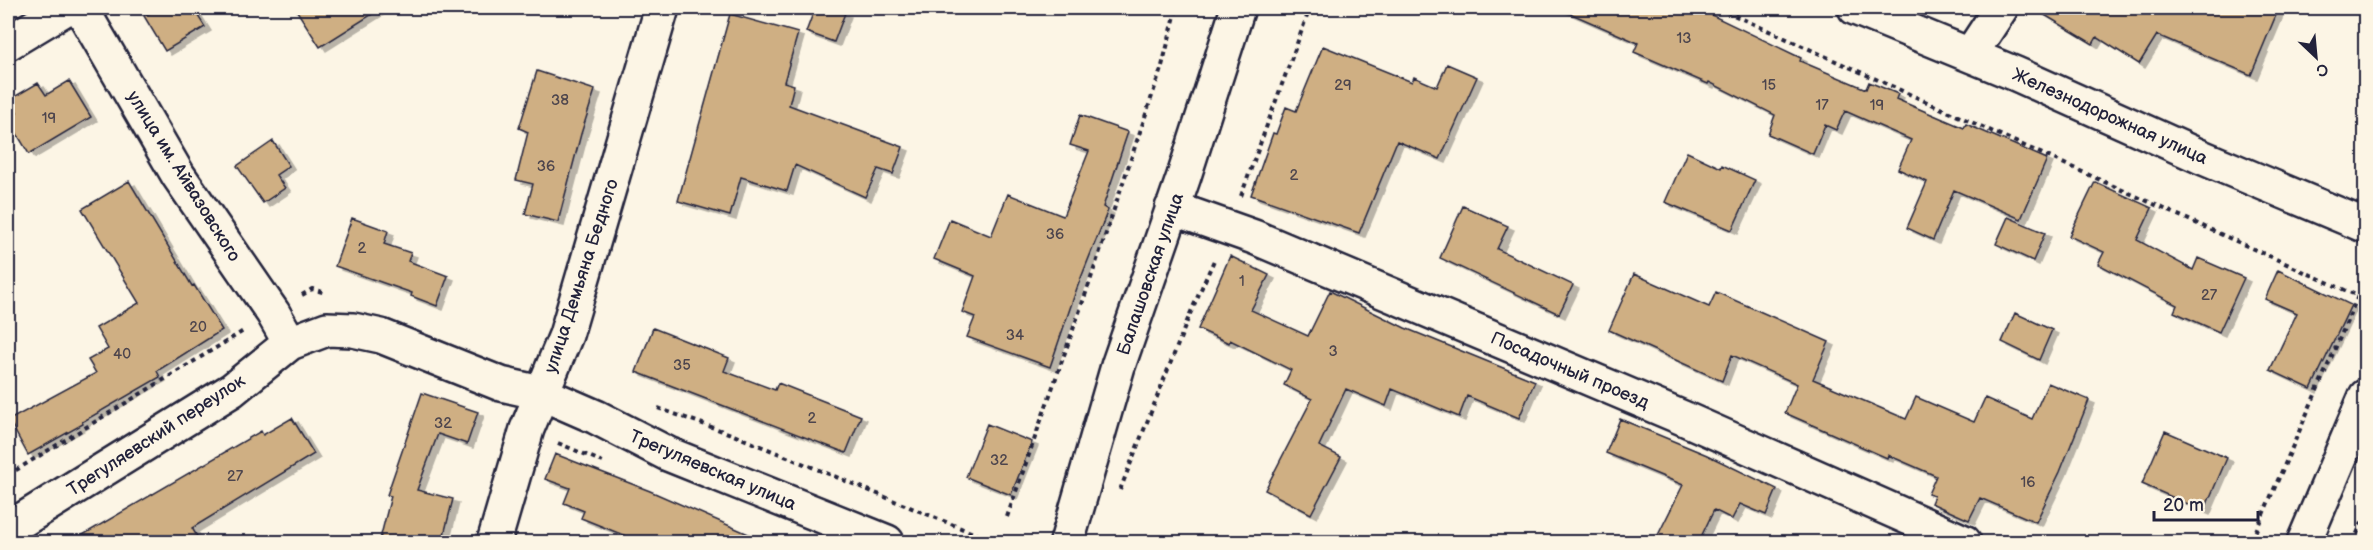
<svg xmlns="http://www.w3.org/2000/svg" width="2373" height="550" viewBox="0 0 2373 550" font-family="'Balsamiq Sans',sans-serif">
  <defs>
    <filter id="shadow"><feDropShadow dx="6" dy="4" stdDeviation="0" flood-color="#0004"/></filter>
  </defs>
  <rect width="100%" height="100%" fill="#fcf5e5"/>
  <filter id="ink" filterUnits="userSpaceOnUse"><feTurbulence type="fractalNoise" baseFrequency=".0167" numOctaves="2"/><feDisplacementMap in="SourceGraphic" scale="12" xChannelSelector="R" yChannelSelector="G"/><feConvolveMatrix kernelMatrix="1 2 1 2 8 2 1 2 1" color-interpolation-filters="sRGB"/></filter>
  <g filter="url(#ink)">
    <path fill="#cfaf83" stroke="#22223b" stroke-width="1.5" filter="url(#shadow)" d="M158,8H193L205,27L165,51L144,16Z
      M295,8H382L320,47Z
      M815,8H828L845,13L834,42L806,32Z
      M1558,8H1697L1801,58L1800,61L1866,89L1869,82L1898,94L1896,99L1964,128L1966,124L2047,159L2021,219L1954,190L1933,240L1907,228L1927,182L1898,169L1911,140L1845,111L1836,130L1825,125L1813,154L1768,134L1775,115L1709,82L1708,84L1634,52L1638,43Z
      M2033,8H2279L2251,75L2157,35L2139,64L2097,37L2093,44Z
      M730,14L798,33L784,82L794,85L789,105L903,147L893,174L878,169L865,197L795,165L787,191L741,177L730,216L678,201Z
      M1323,46L1412,82L1414,77L1437,87L1447,64L1477,77L1440,159L1397,141L1359,233L1251,195L1273,133L1276,134L1286,107L1296,111Z
      M537,71L595,90L581,134L558,222L525,214L533,184L516,180L528,132L519,128Z
      M69,81L91,117L29,154L8,119L17,113L9,100L38,83L46,95Z
      M1080,115L1128,132L1103,207L1108,210L1077,288L1050,367L967,337L975,317L962,312L975,276L934,259L950,219L991,236L1008,194L1063,216L1089,151L1070,145Z
      M273,141L289,166L276,175L285,188L263,203L237,166Z
      M1687,152L1721,168L1722,165L1755,180L1732,230L1665,202Z
      M129,181L192,286L194,285L222,330L157,371L160,377L82,422L83,424L28,455L9,420L96,373L88,360L108,349L96,328L139,303L82,209Z
      M2095,182L2152,208L2137,240L2193,270L2198,258L2244,278L2219,332L2174,312L2177,305L2098,264L2104,252L2069,236Z
      M1463,206L1508,226L1497,249L1573,285L1559,314L1440,258Z
      M2008,217L2045,233L2033,261L1996,244Z
      M352,218L388,231L384,244L411,253L408,261L448,276L437,306L411,296L412,293L335,266Z
      M1230,256L1269,275L1251,310L1308,336L1330,291L1405,328L1535,381L1519,418L1467,396L1459,417L1392,389L1386,406L1346,389L1319,446L1341,457L1311,514L1265,490L1312,399L1284,385L1291,370L1230,340L1229,343L1198,329Z
      M2278,270L2351,305L2311,389L2270,370L2297,313L2265,299Z
      M1634,274L1709,307L1716,292L1829,342L1813,379L1906,419L1916,397L1974,422L1985,398L2032,419L2048,383L2089,400L2060,472L2036,522L1980,498L1969,520L1931,503L1934,496L1928,494L1936,476L1888,455L1887,458L1785,413L1797,384L1732,355L1722,381L1609,330Z
      M2015,313L2052,330L2039,360L2002,342Z
      M653,328L729,358L724,371L775,390L778,383L861,416L846,453L636,372Z
      M422,393L478,412L467,444L438,434L417,490L453,499L442,543H379L391,496L387,495Z
      M292,418L314,454L192,528L201,543H69L261,431L263,435Z
      M1620,419L1707,455L1777,489L1766,515L1740,504L1732,519L1714,510L1698,543H1654L1683,485L1606,453Z
      M987,424L1032,442L1011,495L966,477Z
      M2165,431L2227,458L2204,511L2142,484Z
      M555,454L650,491L769,543H643L581,518L584,511L564,503L570,488L545,479Z"/>
    <g fill="none" stroke-linecap="round" stroke-linejoin="round">
      <defs>
        <path id="minor" d="M81,8L178,175L273,313L290,343
          M1855,8L2016,74L2199,156L2366,226
          M8,43L66,8
          M1970,55L2001,8
          M1172,208L1254,237L1683,418L1964,542
          M8,529L232,390L290,343L327,329L353,330L381,336L501,384L541,393L596,417L668,454L887,542
          M494,542L527,429L566,335L662,8
          M1067,542L1118,366L1184,176L1238,8
          M2304,542L2366,396"/>
      </defs>
      <use href="#minor" stroke="#22223b" stroke-width="38"/>
      <path stroke="#22223b" stroke-width="4" stroke-dasharray="4.5 4.5" stroke-linecap="butt" d="M1718,8L2358,296L2251,542
        M1241,196L1310,8
        M302,295L312,289L326,293
        M658,408L731,434L995,542
        M558,443L603,462
        M8,475L245,330
        M1120,490L1190,314L1215,258
        M1007,517L1088,287L1162,66L1177,8
        M778,538L788,542
        M2353,542L2366,514"/>
      <use href="#minor" stroke="#fcf5e5" stroke-width="33"/>
    </g>
  </g>
  <g text-anchor="middle" stroke-width="4.5" stroke-linejoin="round" paint-order="stroke">
    <g font-size="15" fill="#4d454d">
      <text x="1684" y="43">13</text>
      <text x="1343" y="90">29</text>
      <text x="1769" y="90">15</text>
      <text x="560" y="105">38</text>
      <text x="1822" y="110">17</text>
      <text x="1877" y="110">19</text>
      <text x="49" y="123">19</text>
      <text x="546" y="171">36</text>
      <text x="1294" y="180">2</text>
      <text x="1055" y="239">36</text>
      <text x="362" y="253">2</text>
      <text x="1242" y="286">1</text>
      <text x="2209" y="300">27</text>
      <text x="198" y="332">20</text>
      <text x="1015" y="340">34</text>
      <text x="1333" y="356">3</text>
      <text x="122" y="359">40</text>
      <text x="682" y="370">35</text>
      <text x="812" y="423">2</text>
      <text x="443" y="428">32</text>
      <text x="999" y="465">32</text>
      <text x="235" y="481">27</text>
      <text x="2028" y="487">16</text>
    </g>
    <g font-size="18" fill="#22223b" stroke="#fcf5e5">
      <text transform="translate(2110 116) rotate(24)" y="6">Железнодорожная улица</text>
      <text transform="translate(184 176) rotate(58)" y="6">улица им. Айвазовского</text>
      <text transform="translate(1150 274) rotate(-71)" y="6">Балашовская улица</text>
      <text transform="translate(581 276) rotate(-72)" y="6">улица Демьяна Бедного</text>
      <text transform="translate(1570 370) rotate(23)" y="6">Посадочный проезд</text>
      <text transform="translate(156 435) rotate(-33)" y="6">Трегуляевский переулок</text>
      <text transform="translate(713 470) rotate(23)" y="6">Трегуляевская улица</text>
    </g>
  </g>
  <rect width="2373" height="550" fill="none" stroke="#fcf5e5" stroke-width="30"/>
  <rect x="15" y="15" width="2343" height="520" fill="none" stroke="#22223b" stroke-width="2" filter="url(#ink)"/>
  <g transform="translate(2316 57) rotate(154)" stroke="#fcf5e5" stroke-width="4.5" paint-order="stroke">
  <path d="M0-4.5L10 22L0 15L-10 22Z" fill="#22223b"/>
  <text y="-9" font-size="16" font-weight="bold" text-anchor="middle" fill="#22223b">С</text>
  </g>
  <path d="M2154 511v9h104v-9" fill="none" stroke="#22223b" stroke-width="3"/>
  <text x="2163" y="511" font-size="18" fill="#22223b" stroke="#fcf5e5" stroke-width="4.5" paint-order="stroke">20 m</text>
</svg>
